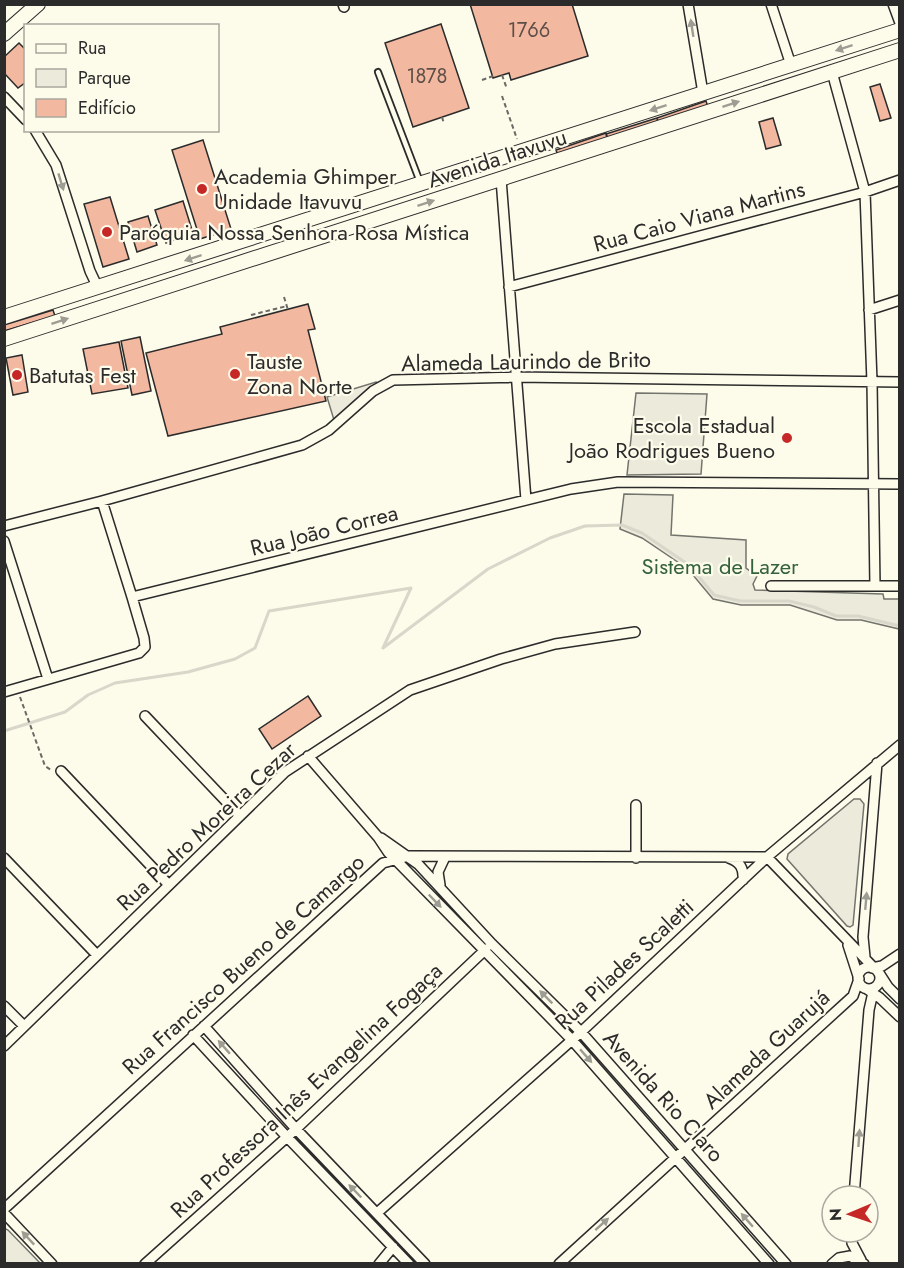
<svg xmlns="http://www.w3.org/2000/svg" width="904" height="1268" viewBox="0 0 904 1268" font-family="Jost,sans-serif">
  <rect width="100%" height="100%" fill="#fdfbea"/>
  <path fill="#ecebdb" stroke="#74746e" stroke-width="1.5" d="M376,382L378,383L334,420L327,397Z
    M636,393L707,394L701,474L627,475Z
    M624,494L673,495L671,535L746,540V568L757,576L753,584L755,590L883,594L884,599H899V629L861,620H837L790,605H741L713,599L688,569L642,538L620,529Z
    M854,799H860L864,804L853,925L850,927L847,926L787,859L788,854Z
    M4,1228L8,1230L40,1263H5Z"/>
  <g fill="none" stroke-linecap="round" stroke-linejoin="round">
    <path stroke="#d8d7c9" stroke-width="3" d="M4,731L65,712L88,695L115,683L188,672L235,659L255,648L269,611L411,588L383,648L488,569L550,538L585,526L622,525L642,533L689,565L714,595L740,601H789L814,607L836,616H858L900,626"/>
  </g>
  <path fill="#f2b8a0" stroke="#2b2b2b" stroke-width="1.5" d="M470,4H572L588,56L511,80L509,73L493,78Z
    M441,24L469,108L413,127L385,43Z
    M19,43L26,50V82L18,88L4,73V57Z
    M880,84L891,118L880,121L870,87Z
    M706,101L708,107L658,123L657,118Z
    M657,118L658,122L607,138L606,134Z
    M773,118L781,145L766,149L759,122Z
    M606,133L608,139L558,156L556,150Z
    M203,140L231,229L200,239L172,150Z
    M110,197L129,259L103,267L84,204Z
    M183,201L193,233L166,243L155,210Z
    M148,216L157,245L137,252L128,222Z
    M308,304L315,329L308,330L326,401L168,436L146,353L222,334L220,327Z
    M53,310L55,316L4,331V325Z
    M140,337L151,391L132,395L121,341Z
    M119,342L128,388L92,394L83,349Z
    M22,355L28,392L13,395L6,358Z
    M308,696L321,716L272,749L259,729Z"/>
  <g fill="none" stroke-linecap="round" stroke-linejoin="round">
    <defs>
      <path id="lane" d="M378,72L420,182"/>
      <path id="street" d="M343,4L344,7
        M688,4L703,93
        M771,4L791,65
        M893,4L900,23
        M832,72L865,192L872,382L875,586
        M4,97L26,120
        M35,130L56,165L90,271L98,288
        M501,179L526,500
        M509,287L865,192L900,180
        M869,310L900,300
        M4,526L102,501L302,445L329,430L373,391L393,380L516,377L900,382
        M4,541L48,679
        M771,586H900
        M132,597L571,489L618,482L900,484
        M4,692L139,653L145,647L144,638L132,597L102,501
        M145,716L240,816
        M308,756L378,837L388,852L572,1040L769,1264
        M61,771L169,885
        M636,805V858
        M381,838L418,864L492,944L581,1032L786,1264
        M4,858L97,955
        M729,858C740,862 744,868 743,880
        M440,885L438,872L445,857
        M865,957L863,937L877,763
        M858 978a11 11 0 1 1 22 0a11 11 0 1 1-22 0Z
        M872,968L882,966L900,954
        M879,973L888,987L900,999
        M867,989L880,998L900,1017
        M4,1006L24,1026
        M204,1026L296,1129L425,1264
        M193,1035L286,1136L409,1264
        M4,1046L285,772L410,690L501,659L555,644L635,632
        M854,1196L869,1010L874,988
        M4,1209L383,863L409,856L767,857L875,969
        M4,1213L52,1264
        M377,1213L581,1032L767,857L900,745
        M852,1232V1243L861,1260
        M145,1264L296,1129L486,949
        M379,1264L393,1247
        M559,1264L853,996L859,979L848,945
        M832,1264L839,1258L850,1256L864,1264"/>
      <path id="secondary" d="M4,34L38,4
        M4,317L900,30
        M4,339L900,50"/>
    </defs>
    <use href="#lane" stroke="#2b2b2b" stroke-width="8"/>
    <use href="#street" stroke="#2b2b2b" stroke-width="12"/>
    <use href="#secondary" stroke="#2b2b2b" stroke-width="16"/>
    <path stroke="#6a6964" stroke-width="2" stroke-dasharray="4.5 3" stroke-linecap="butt" d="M502,75L507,89
      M482,80L493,76
      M502,96L517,139
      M442,117L444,124
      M284,297L288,310
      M251,315L287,306
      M20,697L45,766L51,770"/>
    <use href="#lane" stroke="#fdfbea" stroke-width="4.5"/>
    <use href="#street" stroke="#fdfbea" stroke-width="9"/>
    <use href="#secondary" stroke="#fdfbea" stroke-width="14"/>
  </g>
  <defs><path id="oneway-solid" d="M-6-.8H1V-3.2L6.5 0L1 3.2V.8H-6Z" transform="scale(1.5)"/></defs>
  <g fill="#9e9d94">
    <use href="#oneway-solid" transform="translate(692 28) rotate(-99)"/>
    <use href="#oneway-solid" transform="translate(844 48) rotate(162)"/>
    <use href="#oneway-solid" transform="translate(731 104) rotate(-18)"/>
    <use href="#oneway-solid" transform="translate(658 108) rotate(162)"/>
    <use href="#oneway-solid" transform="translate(61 182) rotate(73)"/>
    <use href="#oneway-solid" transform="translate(426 203) rotate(-18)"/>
    <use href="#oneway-solid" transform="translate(193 258) rotate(162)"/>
    <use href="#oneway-solid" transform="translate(60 321) rotate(-18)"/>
    <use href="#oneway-solid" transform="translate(435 901) rotate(46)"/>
    <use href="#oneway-solid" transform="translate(866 901) rotate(-85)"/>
    <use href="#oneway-solid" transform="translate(546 997) rotate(-135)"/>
    <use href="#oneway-solid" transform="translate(224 1047) rotate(-131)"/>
    <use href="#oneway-solid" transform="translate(586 1056) rotate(49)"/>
    <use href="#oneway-solid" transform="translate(859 1138) rotate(-86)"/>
    <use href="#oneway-solid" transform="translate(355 1191) rotate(-134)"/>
    <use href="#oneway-solid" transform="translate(747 1220) rotate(-131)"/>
    <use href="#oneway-solid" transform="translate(602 1224) rotate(-42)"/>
    <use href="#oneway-solid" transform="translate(28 1238) rotate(-133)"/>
  </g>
  <g fill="#c62828" stroke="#fdfbea" stroke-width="2">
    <circle cx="202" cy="189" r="6"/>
    <circle cx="107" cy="232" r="6"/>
    <circle cx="235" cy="374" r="6"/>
    <circle cx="17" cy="375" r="6"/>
    <circle cx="787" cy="438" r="6"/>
  </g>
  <g text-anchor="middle" stroke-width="4.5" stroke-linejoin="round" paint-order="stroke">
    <g font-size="20" fill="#5d4e48">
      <text x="529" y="37">1766</text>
      <text x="427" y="83">1878</text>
    </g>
    <g font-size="22" fill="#2b2b2b" stroke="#fdfbea">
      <text transform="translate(497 158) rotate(-18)" y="8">Avenida Itavuvu</text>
      <text transform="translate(699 216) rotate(-15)" y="8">Rua Caio Viana Martins</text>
      <text transform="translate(526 361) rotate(-1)" y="8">Alameda Laurindo de Brito</text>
      <text transform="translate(324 530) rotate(-14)" y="8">Rua João Correa</text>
      <text transform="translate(206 826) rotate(-43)" y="8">Rua Pedro Moreira Cezar</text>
      <text transform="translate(243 964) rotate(-42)" y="8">Rua Francisco Bueno de Camargo</text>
      <text transform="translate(624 964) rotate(-43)" y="8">Rua Pilades Scaletti</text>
      <text transform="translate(766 1049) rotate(-43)" y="8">Alameda Guarujá</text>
      <text transform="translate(306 1090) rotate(-43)" y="8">Rua Professora Inês Evangelina Fogaça</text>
      <text transform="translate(664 1096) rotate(48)" y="8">Avenida Rio Claro</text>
    </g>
    <g font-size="22" fill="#2b2b2b" stroke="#fdfbea" text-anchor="start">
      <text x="214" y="184">Academia Ghimper<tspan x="214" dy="25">Unidade Itavuvu</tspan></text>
      <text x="119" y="240">Paróquia Nossa Senhora Rosa Mística</text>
      <text x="247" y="369">Tauste<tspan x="247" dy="25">Zona Norte</tspan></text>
      <text x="29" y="383">Batutas Fest</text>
      <text x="775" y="433" text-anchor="end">Escola Estadual<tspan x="775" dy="25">João Rodrigues Bueno</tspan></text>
    </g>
    <g font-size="22" fill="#34623c" stroke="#fdfbea">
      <text x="720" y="574">Sistema de Lazer</text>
    </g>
  </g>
  <rect width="904" height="1268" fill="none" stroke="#2b2b2b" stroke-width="12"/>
  <rect x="24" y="24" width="195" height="108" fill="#fdfbea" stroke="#a9a89e" stroke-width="1.5"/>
  <rect x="36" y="44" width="30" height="9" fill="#fdfbea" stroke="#a9a89e" stroke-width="1.5"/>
  <text x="78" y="54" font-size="18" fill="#2b2b2b">Rua</text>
  <rect x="36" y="69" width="30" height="18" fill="#ecebdb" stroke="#a9a89e" stroke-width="1.5"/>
  <text x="78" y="84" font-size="18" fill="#2b2b2b">Parque</text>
  <rect x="36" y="99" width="30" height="18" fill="#f2b8a0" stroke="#a9a89e" stroke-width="1.5"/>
  <text x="78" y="114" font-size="18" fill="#2b2b2b">Edifício</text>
  <g transform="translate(850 1214) rotate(268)"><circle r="28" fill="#fdfbea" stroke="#a9a89e" stroke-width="1.5"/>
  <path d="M0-4.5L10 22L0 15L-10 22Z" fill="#c62828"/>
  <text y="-9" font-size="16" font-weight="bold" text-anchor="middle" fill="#2b2b2b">N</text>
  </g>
</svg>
